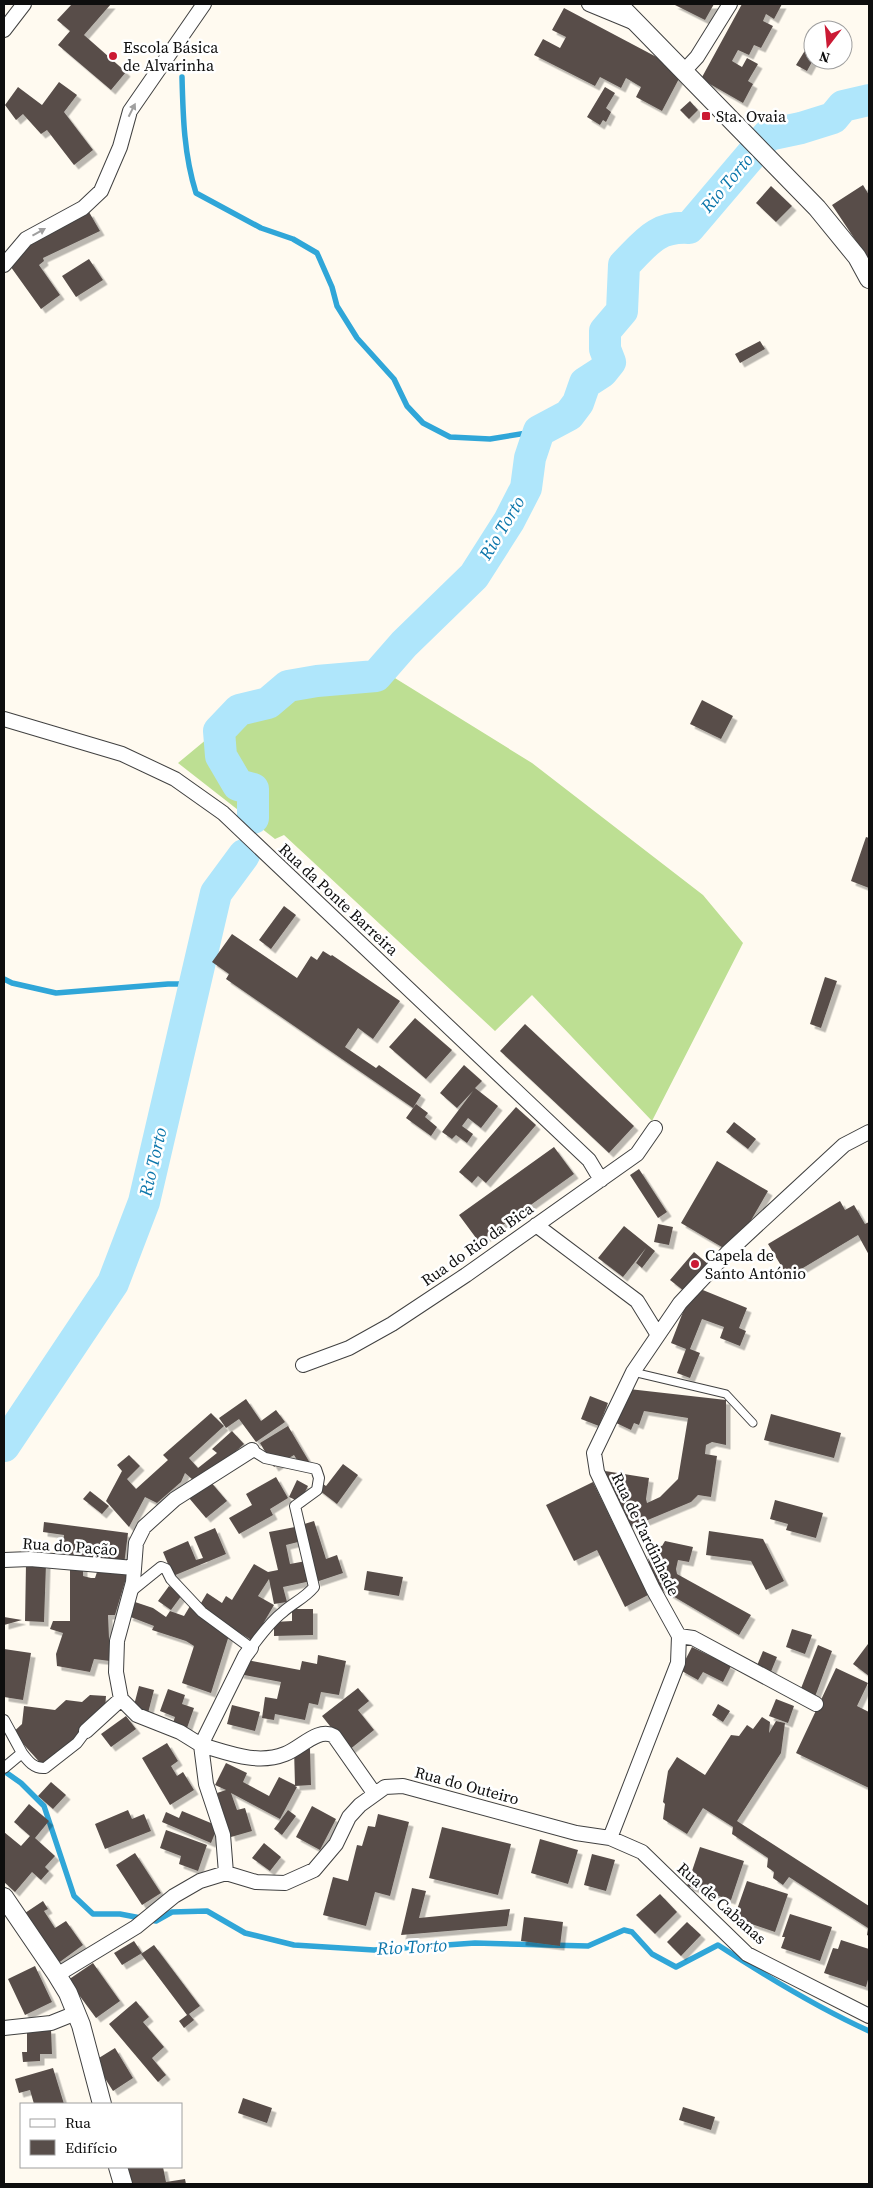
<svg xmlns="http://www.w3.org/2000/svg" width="873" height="2188" viewBox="0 0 873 2188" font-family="'Source Serif 4',serif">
  <defs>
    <filter id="shadow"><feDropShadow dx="4.5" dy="4.5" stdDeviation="0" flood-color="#0004"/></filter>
  </defs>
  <rect width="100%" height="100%" fill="#fffaf0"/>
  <path fill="#bddf93" d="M390,675L532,763L703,895L743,943L652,1121L532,995L495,1031L284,835L275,839L178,763L225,724L340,678L385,681Z"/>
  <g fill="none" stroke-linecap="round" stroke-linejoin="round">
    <path stroke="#30a6d8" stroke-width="5.5" d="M182,77C183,117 184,155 196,193L261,228L293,239L317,253L332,287L337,306L357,338L394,379L407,406L423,423L450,437L490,439L539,431
      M4,979L12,983L56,993L168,984H195
      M4,1771L21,1783L44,1806L74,1896L93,1914H120L156,1921L172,1912L207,1911L245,1933L294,1945L374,1950L475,1943L588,1946L624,1930L632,1932L652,1954L676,1967L718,1945C767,1977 816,2007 869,2031"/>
    <path stroke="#afe6fb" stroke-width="32" d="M253,818V789L238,785L221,756L219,731L239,710L268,703L288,686L317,681L376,676L404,644L474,576L509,521L526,488L530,458L539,431L569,415L578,403L585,383L602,372L610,362L605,349V331L622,311L624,265C646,243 656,226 689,228L768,135L801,128L833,118L843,106L869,100
      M4,1446L113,1283L144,1202L216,893L244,855"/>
  </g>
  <path fill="#584e4a" filter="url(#shadow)" d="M72,4H111L84,35L126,72L111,90L58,45L70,31L57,20Z
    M673,4H714L705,20Z
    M742,4H782L774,19L766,14L763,21L773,26L761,48L754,45L749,55L738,50L732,61L742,67L747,58L758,64L748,81L753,84L743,103L701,79Z
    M564,8L683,71L662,111L636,97L641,87L626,78L621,88L600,77L595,86L534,55L543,39L560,48L566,37L552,30Z
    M809,44L813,47V60L807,71L796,65Z
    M59,82L77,95L64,112L93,150L74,165L47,130L41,134L23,114L16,120L5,105L18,87L42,105Z
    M605,87L615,93L606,108L611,112L606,122L603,120L600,125L587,117Z
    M690,101L698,110L689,119L680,110Z
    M863,185L869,195L868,259L832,205Z
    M771,186L792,206L776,222L756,203Z
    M89,212L100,231L43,258L44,261L39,265L60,295L41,309L8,263L30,240Z
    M89,259L103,280L76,297L62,276Z
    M760,341L765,349L740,363L735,354Z
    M702,700L733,716L721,739L690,724Z
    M866,837L869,838V888L851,881Z
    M284,906L296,915L271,949L259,940Z
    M232,934L297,978L311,956L317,960L323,951L331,956L332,955L400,1001L373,1039L358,1028L345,1047L376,1068L379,1065L421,1095L413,1108L226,979L229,974L212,962Z
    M825,977L837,981L821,1028L810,1024Z
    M415,1018L452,1050L426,1079L389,1047Z
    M525,1024L634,1126L609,1153L500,1051Z
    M464,1065L482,1081L475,1088L498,1106L481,1128L468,1118L462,1126L473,1134L467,1143L456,1135L452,1139L442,1132L473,1091L457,1108L440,1093Z
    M416,1104L428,1113L425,1117L437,1127L431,1136L406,1118Z
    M516,1107L536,1125L486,1183L478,1176L472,1183L459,1172Z
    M734,1122L756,1139L748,1149L726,1132Z
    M554,1147L574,1174L479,1242L459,1215Z
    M717,1161L768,1191L732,1253L681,1223Z
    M639,1169L667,1212L658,1218L630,1175Z
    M840,1201L845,1210L854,1205L865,1224L869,1222V1255L858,1235L788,1277L768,1244Z
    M658,1224L673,1227L669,1245L654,1242Z
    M624,1226L655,1251L642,1268L636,1263L646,1248L623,1277L598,1258Z
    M694,1252L708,1264L684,1291L670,1280Z
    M693,1286L747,1308L739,1328L746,1331L740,1346L720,1338L724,1327L702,1319L690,1349L700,1353L690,1378L677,1373L686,1349L671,1343Z
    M629,1389L726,1400V1445L712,1442L706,1445L705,1454L717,1456L711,1497L698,1495L691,1502L631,1527L609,1486L605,1471L649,1478L646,1499L647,1503L660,1497L678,1479L688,1418L644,1411L639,1425L634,1423L631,1430L614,1422Z
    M590,1396L608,1403L599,1426L581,1419Z
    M246,1399L261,1421L276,1410L285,1422L256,1442L239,1419L226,1428L219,1418Z
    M211,1413L224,1426L189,1458L198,1468L217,1453L212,1449L232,1431L244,1444L199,1485L185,1473L181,1482L157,1503L145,1497L129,1527L106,1501L122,1471L117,1465L129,1455L140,1466L127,1479L136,1489L168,1460L163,1455Z
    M771,1414L841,1433L834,1458L764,1440Z
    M288,1426L310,1463L302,1468L294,1455L274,1467L260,1443Z
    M343,1464L358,1475L337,1504L315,1487L319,1481L326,1486Z
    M276,1477L288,1498L270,1509L273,1515L239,1534L229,1518L252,1505L246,1494Z
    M297,1480L308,1486L300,1502L289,1497Z
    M210,1481L227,1501L206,1518L189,1498Z
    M593,1482L648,1595L625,1607L597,1550L574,1561L546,1505Z
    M90,1491L109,1506L102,1514L83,1499Z
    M775,1500L823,1513L816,1538L786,1530L788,1524L770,1519Z
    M314,1521L326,1559L337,1555L343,1573L316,1582L298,1526Z
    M44,1522L128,1533L124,1565L61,1557L64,1535L43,1532Z
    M295,1527L298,1542L286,1545L290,1564L306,1561L311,1581L283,1587L287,1602L274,1604L269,1579L258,1596L274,1605L253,1641L198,1608L207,1593L222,1603L226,1596L232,1600L254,1564L268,1572L278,1570L269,1532Z
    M215,1528L226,1554L173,1576L163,1552L188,1541L196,1560L203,1558L194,1537Z
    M709,1531L763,1539L784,1581L766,1590L751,1561L706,1555Z
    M665,1541L693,1547L689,1562L678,1560L676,1569L677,1574L751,1615L739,1635L654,1585L647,1554L649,1543L662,1546Z
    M26,1564H46L44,1622L25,1621Z
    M83,1565V1576L91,1578H95L99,1566L127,1575L115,1615H108L110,1661L94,1659L90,1672L57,1666L56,1654L63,1633L50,1629L53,1621H70V1566Z
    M367,1571L403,1577L399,1596L364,1590Z
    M169,1586L182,1595L171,1610L158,1601Z
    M135,1602L153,1608L166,1617L170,1611L184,1616L190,1606L230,1632L211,1693L182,1683L194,1646L186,1641L152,1630L154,1626L128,1616Z
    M292,1609H313V1635L274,1636V1622L292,1621Z
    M4,1617L22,1620L4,1625Z
    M792,1629L812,1635L805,1654L786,1647Z
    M868,1644L869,1645V1676L853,1664Z
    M818,1645L832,1651L813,1702L798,1696Z
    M692,1647L731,1666L723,1682L703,1672L698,1680L680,1670Z
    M4,1649L31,1653L23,1700L4,1697Z
    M763,1651L777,1657L770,1674L756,1668Z
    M318,1655L346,1661L339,1695L321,1692L318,1705L309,1703L305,1720L275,1714L274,1720L262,1718L265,1697L277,1699L281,1682L239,1674L242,1659L300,1670L302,1661L317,1664Z
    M836,1668L868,1683L857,1706L869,1712V1788L796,1753Z
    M139,1686L154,1690L148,1713L133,1709Z
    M358,1688L369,1701L358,1710L374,1730L349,1750L322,1716Z
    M168,1689L185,1695L182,1704L194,1708L187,1728L173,1723L175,1717L160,1711Z
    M90,1695L106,1696L105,1708L44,1767L17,1737L9,1736L22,1724L24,1706L55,1710L66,1700L82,1702Z
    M776,1699L794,1706L788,1723L769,1716Z
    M718,1704L730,1711L723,1722L712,1715Z
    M232,1705L260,1712L255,1731L227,1724Z
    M126,1716L136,1729L111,1747L101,1734Z
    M762,1717L770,1722L769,1733L776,1721L785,1723L781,1753L737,1821L869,1906V1936L867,1935L868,1928L789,1877L783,1885L773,1878L774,1872L767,1867L768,1858L732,1834L733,1827L703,1808L687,1834L663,1819L665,1804L663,1802L668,1771L677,1757L705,1775L731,1735L739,1736L747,1725L753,1729Z
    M167,1743L178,1761L171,1766L177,1776L183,1772L194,1790L170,1805L142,1758Z
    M294,1749H310L311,1785L295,1786L297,1787L280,1819L231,1793L237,1810L245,1808L252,1831L231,1837L217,1793L226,1790L215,1785L226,1763L247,1773L243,1782L269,1796L279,1777L295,1785Z
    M51,1782L66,1795L53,1809L38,1796Z
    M29,1804L49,1821L35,1838L55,1856L45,1867L49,1871L41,1880L32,1872L15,1892L4,1882V1832L21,1846L30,1836L14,1822Z
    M312,1806L336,1819L320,1850L296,1837Z
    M128,1810L132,1819L144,1814L151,1831L105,1849L95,1824Z
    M288,1810L296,1816L282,1835L274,1829Z
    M182,1811L218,1826L211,1843L162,1822L166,1812L179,1818Z
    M378,1814L409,1822L390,1896L375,1892L366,1926L323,1915L333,1877L348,1881L357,1845L362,1846L368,1826L375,1827Z
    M442,1827L511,1844L498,1895L429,1878Z
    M166,1830L207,1845L198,1871L179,1864L181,1856L160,1848Z
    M540,1839L578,1850L568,1884L531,1873Z
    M264,1843L281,1857L270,1871L252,1858Z
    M700,1847L744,1861L731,1900L687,1886Z
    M135,1853L161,1893L142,1905L116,1865Z
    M592,1854L615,1860L606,1891L584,1885Z
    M747,1881L788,1894L775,1932L734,1918Z
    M412,1888L426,1891L419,1918L510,1909L507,1926L401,1935Z
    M660,1894L677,1912L655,1934L636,1915Z
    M43,1901L48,1909L44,1911L55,1928L66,1921L83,1945L57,1964L22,1915Z
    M790,1914L832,1927L820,1961L781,1948L785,1937H782Z
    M524,1917L563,1922L560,1946L521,1941Z
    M687,1922L701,1935L681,1956L667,1942Z
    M841,1940L869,1949V1976L866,1987L824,1973L833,1948L838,1949Z
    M134,1941L142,1953L122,1965L114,1953Z
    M154,1945L200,2006L189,2014L194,2020L184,2028L179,2021L187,2015L141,1954Z
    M93,1963L120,2001L96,2018L68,1980Z
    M35,1966L52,2002L25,2015L8,1979Z
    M136,2001L149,2017L143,2022L164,2047L152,2058L166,2075L158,2082L109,2024Z
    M51,2029L52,2054H40V2061L23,2062L22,2052H27V2030Z
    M115,2048L133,2078L113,2091L94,2061Z
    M53,2068L64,2104H34L30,2090L19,2093L15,2079Z
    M243,2098L272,2108L267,2123L238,2113Z
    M683,2107L715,2117L711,2130L679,2120Z
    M122,2167H163L166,2182L185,2179L186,2184H125Z"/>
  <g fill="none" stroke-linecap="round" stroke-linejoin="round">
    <defs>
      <path id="service" d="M633,1372L726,1394L753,1423"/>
      <path id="pedestrian" d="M130,1592L161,1567L166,1569L171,1579L202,1612L251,1648C261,1635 270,1622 283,1612C293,1603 305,1598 314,1587L295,1506L317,1490L319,1478L316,1469L265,1458L252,1450
        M4,1720L22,1753L4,1768
        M22,1753C28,1761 34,1769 45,1768L77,1743L86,1731"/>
      <path id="minor" d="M589,4L635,23
        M4,30L24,4
        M684,71L697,57L730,4
        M4,265L26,239L83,208L101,191L120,147L130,111L204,4
        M4,719L122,754L175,779L223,813L589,1160L601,1180
        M536,1225L637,1301L658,1335
        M303,1365L349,1348L392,1324L466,1275L637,1154L655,1128
        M4,1560L30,1559L134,1568
        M679,1636L693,1638L816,1704
        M251,1648L245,1656L201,1745C229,1753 257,1765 285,1754C301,1748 318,1727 334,1736L374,1793
        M86,1731L121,1699
        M610,1838L678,1663L679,1636L653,1589L597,1472L594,1453L633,1372L680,1303L727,1253L844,1145L869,1132
        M226,1873L223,1835L206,1784L201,1745L180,1732L137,1715L121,1699L116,1672L117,1641L133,1582L136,1543L144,1527L175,1499L252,1450
        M57,1975L136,1927L174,1896L200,1881L226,1873L256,1882L285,1883L314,1870L336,1844L349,1817L360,1805L385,1787L403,1786L576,1833L610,1838L642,1852L747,1954L869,2016
        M4,2028L51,2023L76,2013"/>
      <path id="tertiary" d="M618,4L817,208L857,257L869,279
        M4,1897L57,1975L68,1993L81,2025L102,2104
        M118,2167L123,2184"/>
    </defs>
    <use href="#service" stroke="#414141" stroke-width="9"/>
    <use href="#pedestrian" stroke="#414141" stroke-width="12"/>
    <use href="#minor" stroke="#414141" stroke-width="16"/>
    <use href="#tertiary" stroke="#414141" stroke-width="20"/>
    <use href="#service" stroke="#fff" stroke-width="7"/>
    <use href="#pedestrian" stroke="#fff" stroke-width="10"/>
    <use href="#minor" stroke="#fff" stroke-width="14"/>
    <use href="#tertiary" stroke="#fff" stroke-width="18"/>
  </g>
  <defs><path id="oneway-solid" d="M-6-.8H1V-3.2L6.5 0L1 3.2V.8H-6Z" transform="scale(1.25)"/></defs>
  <g fill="#9f9f9f">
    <use href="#oneway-solid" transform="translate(132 110) rotate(-63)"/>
    <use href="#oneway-solid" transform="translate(39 232) rotate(-29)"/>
  </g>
  <g fill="#cb1a34" stroke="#fff" stroke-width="2">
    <circle cx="113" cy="56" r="5"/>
    <rect x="701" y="111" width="10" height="10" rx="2.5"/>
    <circle cx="695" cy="1264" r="5"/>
  </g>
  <g text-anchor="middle" stroke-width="5" stroke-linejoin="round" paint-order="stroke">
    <g font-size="16" fill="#0e0e0e" stroke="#fff" text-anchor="start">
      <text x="123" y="53">Escola Básica<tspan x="123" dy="18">de Alvarinha</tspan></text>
      <text x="716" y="122">Sta. Ovaia</text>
      <text x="705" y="1261">Capela de<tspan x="705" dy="18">Santo António</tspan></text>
    </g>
    <g font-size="16" fill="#0e0e0e" stroke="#fff">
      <text transform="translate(339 899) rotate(43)" y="6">Rua da Ponte Barreira</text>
      <text transform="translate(477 1244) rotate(-35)" y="6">Rua do Rio da Bica</text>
      <text transform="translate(646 1534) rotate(64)" y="6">Rua de Tardinhade</text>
      <text transform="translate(70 1546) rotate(4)" y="6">Rua do Pação</text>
      <text transform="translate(467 1785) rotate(15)" y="6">Rua do Outeiro</text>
      <text transform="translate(722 1903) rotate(42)" y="6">Rua de Cabanas</text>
    </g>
    <g font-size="18" font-style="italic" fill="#0c76ab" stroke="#fff">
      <text transform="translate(727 183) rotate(-50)" y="6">Rio Torto</text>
      <text transform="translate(502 528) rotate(-59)" y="6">Rio Torto</text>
      <text transform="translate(153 1162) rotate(-77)" y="6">Rio Torto</text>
      <text transform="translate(412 1947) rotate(-3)" y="6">Rio Torto</text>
    </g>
  </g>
  <rect width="873" height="2188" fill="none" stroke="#0e0e0e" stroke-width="10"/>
  <rect x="20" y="2103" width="162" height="65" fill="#ffffff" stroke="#9f9f9f"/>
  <rect x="30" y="2119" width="25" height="8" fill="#ffffff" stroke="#9f9f9f"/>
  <text x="65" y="2128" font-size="15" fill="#0e0e0e">Rua</text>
  <rect x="30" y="2140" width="25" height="15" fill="#584e4a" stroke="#9f9f9f"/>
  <text x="65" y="2153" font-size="15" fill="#0e0e0e">Edifício</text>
  <g transform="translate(828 45) rotate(196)"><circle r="24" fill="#ffffff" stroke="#9f9f9f"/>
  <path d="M0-4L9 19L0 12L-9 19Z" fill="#cb1a34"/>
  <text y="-8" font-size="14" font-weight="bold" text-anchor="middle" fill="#0e0e0e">N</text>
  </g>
</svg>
